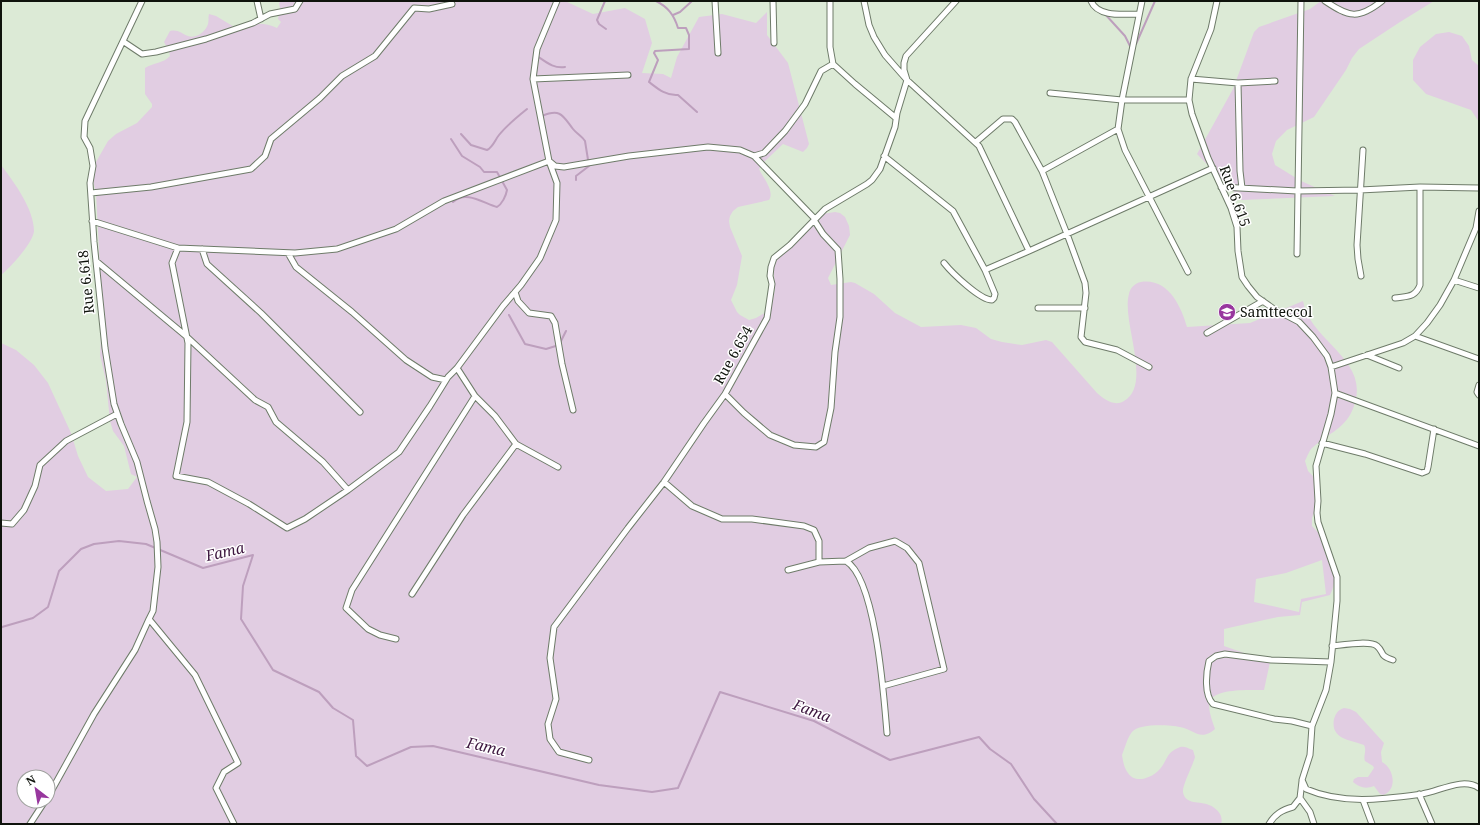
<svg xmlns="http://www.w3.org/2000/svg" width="1480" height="825" viewBox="0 0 1480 825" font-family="'Noto Serif',serif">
  <rect width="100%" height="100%" fill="#dcead6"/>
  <path fill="#e1cde2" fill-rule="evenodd" d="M281,1H565L593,14L625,8L645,19L652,43L642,73L663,74L671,78L677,57L699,17L722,14L756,23L767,12V35L788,63L809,144L807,148L803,152L783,144L764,162L759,169C763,178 775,191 769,200L738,207L733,211L730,216L729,221L730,227L742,256L737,285L731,300L737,312L740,315L749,320L756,318L768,311L772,304L775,289L773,262L779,252L802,230L822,214L835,212L840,213L845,217L849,226L850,235L828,278L831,285L851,282L855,283L874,294L895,313L921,327L961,325L976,328L991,339L1002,342L1015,344L1022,345L1046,340L1052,342L1097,393C1104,399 1114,407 1124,401C1153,384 1121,321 1129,294C1130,288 1135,283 1141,282C1168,278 1181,306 1187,327L1250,323L1303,301C1310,343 1375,360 1352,411C1344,429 1326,435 1312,448C1309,451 1307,457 1305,461L1308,471L1315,478L1316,507L1312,518V526C1316,530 1321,535 1324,540C1333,556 1339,579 1330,595L1302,602L1300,615L1278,617L1224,629V646L1270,662L1264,690C1251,690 1215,688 1210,701C1207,709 1213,722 1215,729C1200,742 1193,729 1180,727C1170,725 1139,723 1132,732C1127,738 1125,748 1122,755C1123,761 1124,768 1128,773C1135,784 1151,778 1158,771C1167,763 1165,753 1178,748C1183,745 1187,748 1193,750L1195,757C1193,765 1182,786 1183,792C1185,805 1200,801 1209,805C1217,808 1224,816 1221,824H1V343L16,350L34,365L48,383L71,433L78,456L88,477L106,491L128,489L137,477L131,474L124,446L113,431L110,421L106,381L100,355L101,335L99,315L101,286L96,193L92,176L96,162L108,141L116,134L137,123L152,107V104L145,94V68C153,63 164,63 170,56L169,51L164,42L170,31C178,29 182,34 188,36C197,39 206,31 208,24C209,20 208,18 209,14L216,16L236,28C252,24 262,21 277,28L281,22L278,19L280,8L279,3ZM1322,560L1326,594L1301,599L1299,612L1254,602L1256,579L1286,573ZM24,777H48V801H24Z
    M1321,1H1434L1400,22L1359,49L1352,58L1346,70L1314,117L1287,130L1276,141L1272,154L1275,165L1301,181L1335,196L1242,200L1197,154L1233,89L1254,32L1259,27L1310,9Z
    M1449,32L1462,36L1469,46L1472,60L1479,66V122L1471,110L1426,94L1413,80V60L1420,47L1436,34Z
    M1,165C14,182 34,209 34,231C33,243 10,268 1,275Z
    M1344,708L1350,709L1356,712L1384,743L1381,752L1382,762C1394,768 1398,790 1383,795L1380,794L1374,786C1366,789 1360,788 1353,782L1354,779L1358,777H1368L1374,768L1373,766L1365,761C1363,756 1367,751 1364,745C1352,740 1330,740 1334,719C1336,713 1338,710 1344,708Z"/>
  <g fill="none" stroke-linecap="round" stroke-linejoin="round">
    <path stroke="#bd9fbd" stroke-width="2" d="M604,1H617
      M605,1L597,20L599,24L606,29
      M656,1C668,7 674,15 678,28H686L689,35V49L655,51L654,53L658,60L649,82C658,89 666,96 678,95L697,112
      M1105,14L1125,36L1131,48
      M673,15L680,12L692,1
      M1136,44L1155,1
      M537,56C546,62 554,69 565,67
      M542,116C561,108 563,116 573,129C577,134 582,136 585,141L589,166L576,176V180
      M461,134L471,145L487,150C493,147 495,140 499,135C507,125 517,117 527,109
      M451,139L462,156L480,167L484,172H497L507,190C506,196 502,204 497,207C483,203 466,190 453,202
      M509,315L525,344L546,349L559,345L566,331
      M1,628L2,627L33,618L48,607L59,571L81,549L94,544L119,541L146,544L203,568L253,555L243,586L241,619L273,670L319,692L333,708L353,720L356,756L367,766L411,747L433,746L599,785L652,792L678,788L720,692L814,721L890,760L979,737L990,749L1011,764L1034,799L1057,824"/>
    <defs>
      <path id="minor" d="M142,1L85,121L84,137L90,148L93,166L90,183L94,242L105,348L114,404L121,424L137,462L147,501L155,529L157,542L158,567L153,611L149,619L195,675L238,763L224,772L216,788L234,824
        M257,1L261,19
        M715,1L718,53
        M773,1L774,43
        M830,1V47L833,64L855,84L896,118
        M864,1L869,25L874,37L885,55L907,80L979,146L1029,251
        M1091,1C1098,18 1125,14 1139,14
        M1142,1L1122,100L1118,129L1125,150L1188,272
        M1217,1L1211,29L1191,79L1189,100L1192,114L1208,158L1231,208L1237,227L1238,251L1242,277L1248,286L1257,297L1274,309L1299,322L1313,337L1327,356L1331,367L1335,393L1331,414L1316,466L1318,501L1317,513L1318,522L1337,577V601L1331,662L1326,690L1312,726L1310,755L1302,780L1306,789C1343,805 1384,799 1422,794C1440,791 1463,777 1479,788
        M1325,1C1349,17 1358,20 1382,1
        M124,42L142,54L156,52L206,39L253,23L270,14L295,9L300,1
        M533,79L628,75
        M1191,79L1238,83L1275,81
        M1238,83L1240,171L1242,188
        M1050,93L1122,100H1189
        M976,142L1003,119H1012L1015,122L1042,171L1067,234L1085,283L1086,293L1081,337L1085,342L1117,350L1149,367
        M754,156L764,153L785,131L805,104L821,71L833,64
        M884,156L953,211L985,270L995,294L994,298L992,300C980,300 952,273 944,263
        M1042,171L1118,129
        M1221,187L1297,191L1360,190L1420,187L1479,188
        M91,193L151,187L251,169L265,156L271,139L320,98L342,76L375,56L414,8L429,9L452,4
        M92,221L178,248L295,253L337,249L396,229L444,201L549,161L555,166L564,167L629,156L708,147L740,150L754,156L815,219
        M178,248L172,263L188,343L187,422L176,476L208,482L249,504L287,528L305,519L348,490L399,452L430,406L448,377L457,368L503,306L521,285L540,258L556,220L557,183L549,161L533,79L537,49L557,1
        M202,249L207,264L261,313L360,412
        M288,253L296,267L352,312L406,360L432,377L446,380
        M1297,254L1301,1
        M96,261L186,336L255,400L268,407L276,422L323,462L348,490
        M985,270L1029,251L1213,168
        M1361,276L1358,259L1357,245L1363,150
        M1454,280L1479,288
        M515,292L518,301L529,313L551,316L555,323L562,364L573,410
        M1395,298C1407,296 1415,298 1420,285V187
        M1038,308H1085
        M1207,333L1263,301
        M1415,336L1479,359
        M1367,355L1399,368
        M1331,367L1403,343L1415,336L1427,323L1440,305L1454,280L1476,228L1479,211
        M457,368L475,396L495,416L516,444L558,467
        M1479,385L1477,392L1479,395
        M1335,393L1479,446
        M725,394L744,413L770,435L794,445L816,447L824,442L831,408L835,352L840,317V279L838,250L823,234L814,220
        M1322,443L1365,454L1422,473L1427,471L1428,467L1434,429
        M664,482L692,506L722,519H752L804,526L814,530L819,541V562
        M1,523L12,524L24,510L35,486L40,465L66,441L117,414
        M846,561C876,579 884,698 887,733
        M788,570L819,562L846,561L869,548L895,541L907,548L919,563L944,669L883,686
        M412,594L463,515L516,444
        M396,639L380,635L368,629L346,608L352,590L475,396
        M1332,646C1342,645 1370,640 1377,646C1385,653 1378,655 1393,660
        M1312,726L1292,721L1274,719L1213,704C1204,695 1206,673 1209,661L1216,656L1225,654L1271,660L1331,662
        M589,760L559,752L550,739L548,724L556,699L550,658L554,627L628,528L664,482L704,423L725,394L767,318L772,284L770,276L771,267L774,258L790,245L825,209L867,184L872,180L880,169L895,127L897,113L907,80L904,70V63L906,56L956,1
        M1419,794L1432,824
        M48,797L94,714L135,650L149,619
        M1300,798L1310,812L1314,824
        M1363,800L1372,824
        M30,824L45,801
        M1269,824C1275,814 1282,810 1293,807L1300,798L1302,781"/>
    </defs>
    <use href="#minor" stroke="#6e7b69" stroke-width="7"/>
    <use href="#minor" stroke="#fff" stroke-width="5"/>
  </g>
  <defs>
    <symbol id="school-disc" viewBox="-11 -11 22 22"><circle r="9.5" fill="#98379e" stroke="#fff"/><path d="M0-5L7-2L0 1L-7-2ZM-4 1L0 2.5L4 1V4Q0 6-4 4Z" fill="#fff"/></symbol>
  </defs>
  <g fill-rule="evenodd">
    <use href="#school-disc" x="1217" y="302" width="20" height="20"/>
  </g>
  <g text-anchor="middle" stroke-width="3" stroke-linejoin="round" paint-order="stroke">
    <g font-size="14" fill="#0f130c" stroke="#fff">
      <text transform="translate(1235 196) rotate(70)" y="5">Rue 6.615</text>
      <text transform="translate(86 282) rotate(-96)" y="5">Rue 6.618</text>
      <text transform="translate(733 355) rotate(-61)" y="5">Rue 6.654</text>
    </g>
    <g font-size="14" fill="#0f130c" stroke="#fff" text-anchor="start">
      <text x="1240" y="317">Samtteccol</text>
    </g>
    <g font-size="15" font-style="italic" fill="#3e1840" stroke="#fff">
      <text transform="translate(225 552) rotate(-13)" y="5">Fama</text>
      <text transform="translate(812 711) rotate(21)" y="5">Fama</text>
      <text transform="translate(486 747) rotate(13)" y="5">Fama</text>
    </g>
  </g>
  <rect width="1480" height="825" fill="none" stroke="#0f130c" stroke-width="4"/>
  <g transform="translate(36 789) rotate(329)"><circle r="19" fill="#ffffff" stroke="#9fa19e"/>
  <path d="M0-3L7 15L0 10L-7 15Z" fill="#98379e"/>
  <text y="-6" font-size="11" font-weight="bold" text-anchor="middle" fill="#0f130c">N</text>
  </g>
</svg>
